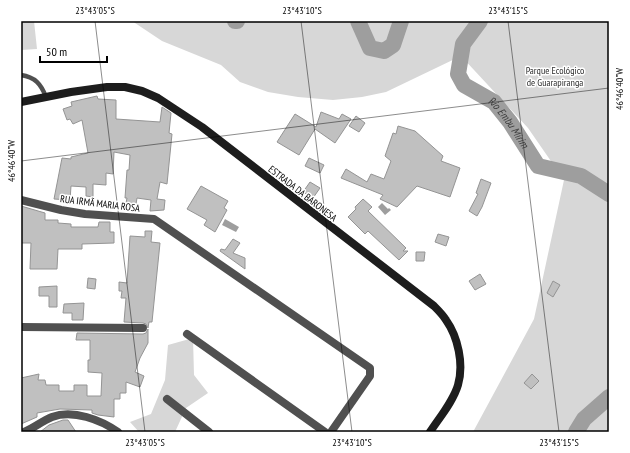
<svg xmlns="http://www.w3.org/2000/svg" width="630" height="453" viewBox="0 0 630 453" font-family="'PT Sans Narrow',sans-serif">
  <rect width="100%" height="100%" fill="#fff"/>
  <path fill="#d7d7d7" d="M21,21H34L37,49L21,50Z
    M132,21H609V432H473L534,319L564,180L528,128L461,56L386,92L362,97L333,100L298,97L268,92L240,82L221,65L162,41Z
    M193,338L194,375L208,393L186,408L175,432H139L130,422L151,414L165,380L168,345Z"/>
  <path fill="#9e9e9e" d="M382,203L388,209L389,208L391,210L385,215L378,207Z
    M225,219L239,227L236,232L222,225Z"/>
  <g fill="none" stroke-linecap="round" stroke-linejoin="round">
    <g stroke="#9e9e9e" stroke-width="16">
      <path d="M235,21H237"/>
      <path d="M358,21L370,48L384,51L393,45L401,21"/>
      <path id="s1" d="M480,21L463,44L458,74L464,85L494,102L510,122L538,166L581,176L609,194"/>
      <path d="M576,432L584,419L609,397"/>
    </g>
  </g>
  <path fill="#c0c0c0" stroke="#949494" d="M97,96L98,99L116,100V119L160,122L162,107L171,113L169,133L172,134L167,184L160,182L157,199L165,200L164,210L150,211L151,200L137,198L136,204L126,203L127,198H125L127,170H129L130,155L114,152L113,174L106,173V185L93,184V197L86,196V187L71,186L70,200L54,199L62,158L71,159V157L88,153L82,120L73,124L70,119L67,120L63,109L72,106L71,102Z
    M321,112L339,119L342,114L351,119L335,143L315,129L299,155L277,142L295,114L316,127Z
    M356,116L365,123L359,132L349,126Z
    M398,126L415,131L443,156L441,161L460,168L450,197L417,186L397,207L380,199L383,195L341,178L346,169L367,182L371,174L384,179L391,161L385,156L393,133L396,134Z
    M309,158L324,165L320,173L305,166Z
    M481,179L491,183L482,207L477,216L469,211L478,194L476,193Z
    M310,182L320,188L313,198L303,192Z
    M201,186L228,201L224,208L227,210L215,232L204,225L207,220L187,209Z
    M363,199L372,207L368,211L406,248L403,251H408L399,260L368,231L365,234L348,217L356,209L355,207Z
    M21,206L45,213V220H58V223L71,224V227H98L99,222H110V232H114V243L82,244V249H58L57,269H30L31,243H21Z
    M145,231H152L151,242L160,243L152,322H149L148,328L146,324L143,323L124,322L126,298H121L122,291H119V282L127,283L130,236L145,237Z
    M438,234L449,237L446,246L435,242Z
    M233,239L240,243L233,253L245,258V269L220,251L221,249L225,250Z
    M416,252H425L424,261H416Z
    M480,274L486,284L475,290L469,281Z
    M88,278L96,279L95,289L87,288Z
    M553,281L560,285L553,297L547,293Z
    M57,286V307H49V296H39V287Z
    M84,303L83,320H72V313H63L64,304Z
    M148,329V343L140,358L135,372L144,376L140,387L126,382V393H120V399H114V417L98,415L92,413V410L60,409L37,413V417L21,424V378L39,374L38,380H45L46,385H59V391H74V385H87V396H101L102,373L88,372V360H90V340H76L77,333L143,334L146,333Z
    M532,374L539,381L531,389L524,383Z
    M63,420H68L76,432H40L49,425Z"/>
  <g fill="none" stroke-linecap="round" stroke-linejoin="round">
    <path stroke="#505050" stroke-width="4.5" d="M21,75C35,77 41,84 46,97"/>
    <path stroke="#505050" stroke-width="8" d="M21,200L61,210L85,214L154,219L370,368V376L331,432
      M21,327L143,328
      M187,334L325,432
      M167,399L209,432
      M24,432C34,428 42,421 52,417C73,409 101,420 118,432"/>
    <path stroke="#1d1d1d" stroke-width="8" d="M21,102L71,92L107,87H125L142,91L158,98L202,127L434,306C438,310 443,315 446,320C458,337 464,364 458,385C453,402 439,418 430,432"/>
  </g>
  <path fill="none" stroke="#000" stroke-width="1" stroke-opacity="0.45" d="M95,21L145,432M301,21L352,432M508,21L559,432M21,161L609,88"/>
  <g text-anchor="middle" stroke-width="3" stroke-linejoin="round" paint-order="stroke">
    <g font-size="10" fill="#2e2e2e" stroke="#fff">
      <text x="555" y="74">Parque Ecológico<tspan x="555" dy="12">de Guarapiranga</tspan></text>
    </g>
    <g font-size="10" fill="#000" stroke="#fff">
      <text transform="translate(303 193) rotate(38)" y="4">ESTRADA DA BARONESA</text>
      <text transform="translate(100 203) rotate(7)" y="4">RUA IRMÃ MARIA ROSA</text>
    </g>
    <g font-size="11" font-style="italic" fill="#3f3f3f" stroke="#fff">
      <text dy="4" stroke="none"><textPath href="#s1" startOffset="131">Rio Embu Mirim</textPath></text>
    </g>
  </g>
  <rect width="630" height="453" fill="none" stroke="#ffffff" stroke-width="44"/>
  <path d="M40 56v6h67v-6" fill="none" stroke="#000000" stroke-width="2"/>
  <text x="46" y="56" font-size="12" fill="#000000" stroke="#ffffff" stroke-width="3" paint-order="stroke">50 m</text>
  <rect x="22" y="22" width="586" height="409" fill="none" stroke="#000" stroke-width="1.5"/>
  <g font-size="10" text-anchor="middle" fill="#000">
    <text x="95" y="14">23°43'05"S</text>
    <text x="302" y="14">23°43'10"S</text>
    <text x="508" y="14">23°43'15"S</text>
    <text transform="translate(619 89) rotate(-90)" y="4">46°46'40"W</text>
    <text transform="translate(11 161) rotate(-90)" y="4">46°46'40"W</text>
    <text x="145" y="446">23°43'05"S</text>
    <text x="352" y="446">23°43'10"S</text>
    <text x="559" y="446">23°43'15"S</text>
  </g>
</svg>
